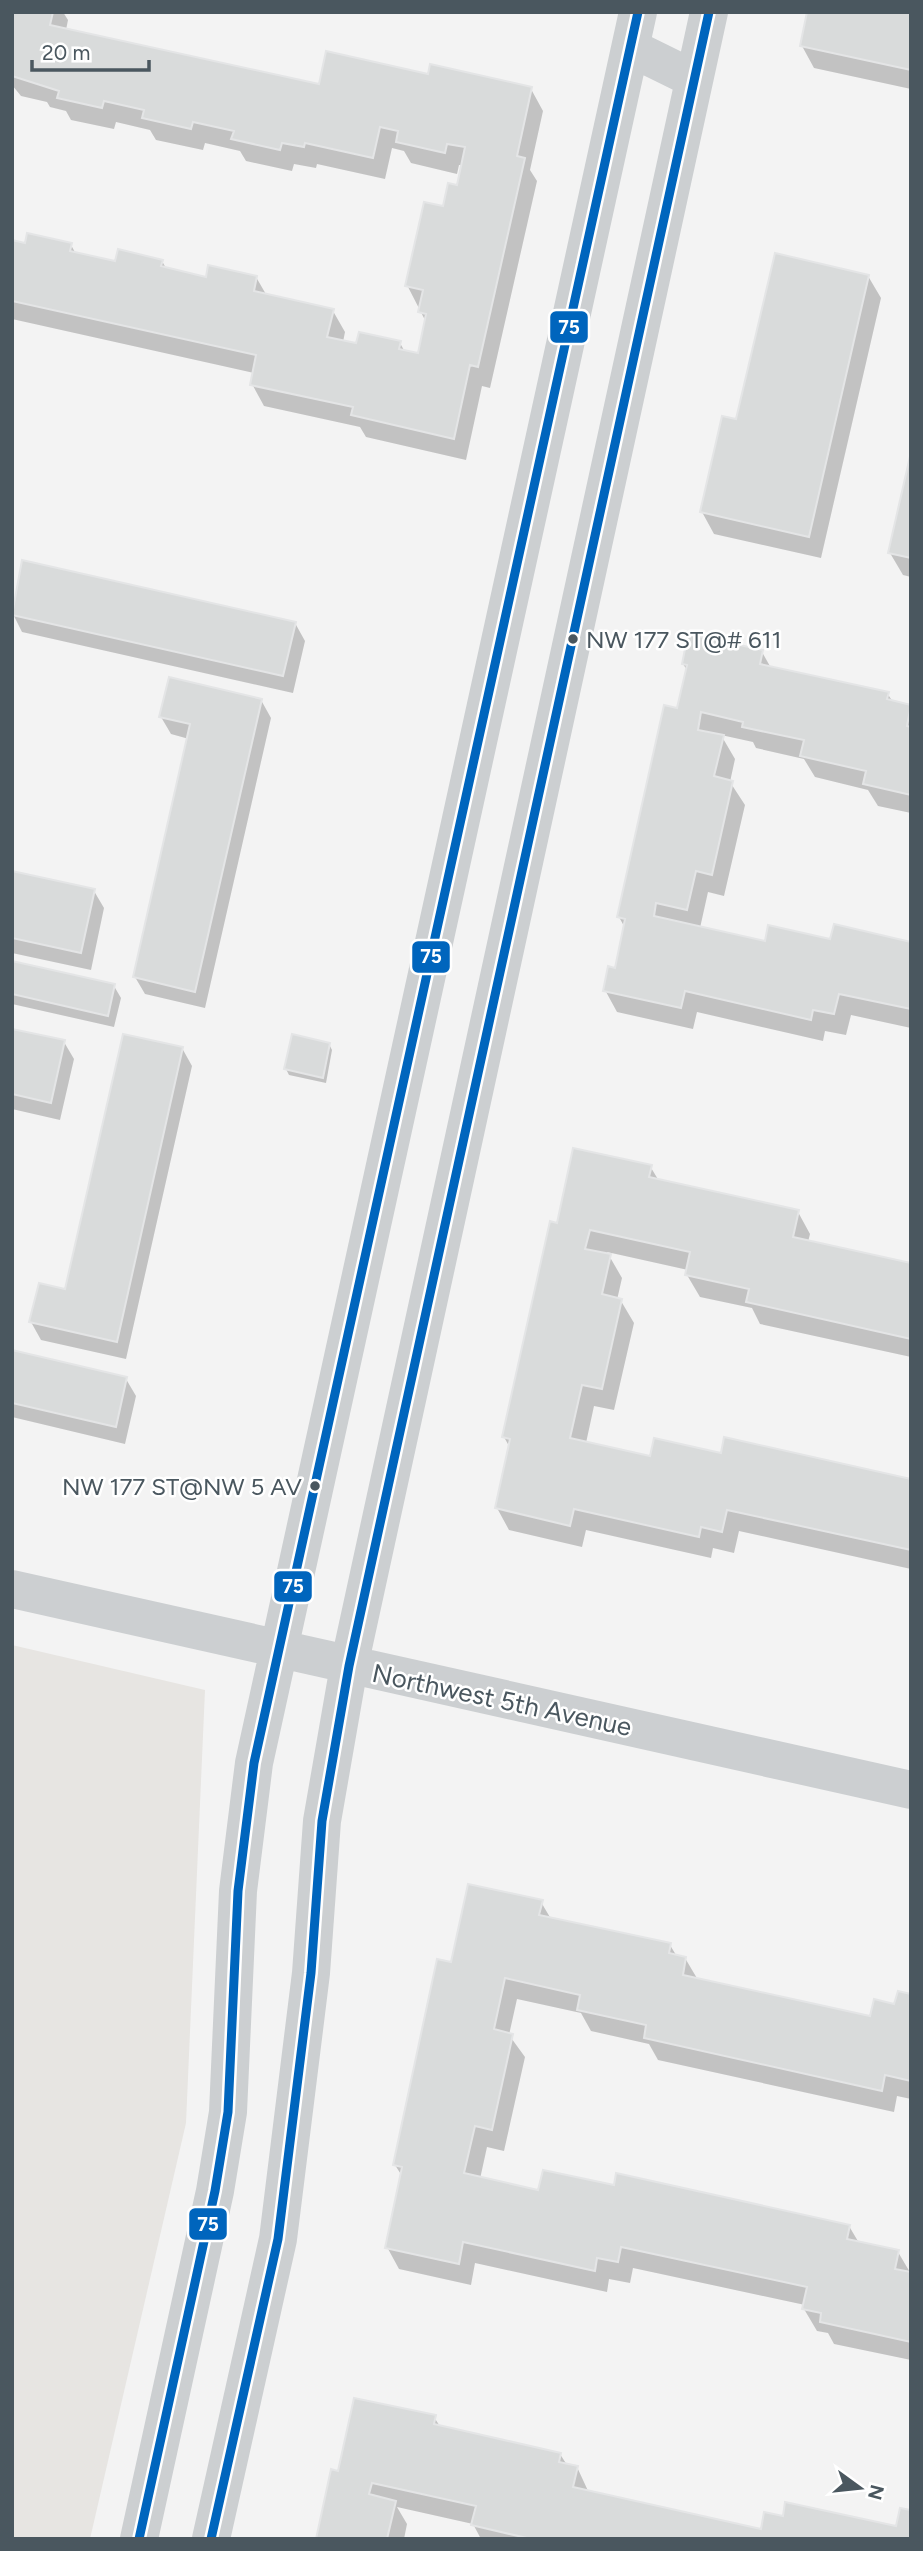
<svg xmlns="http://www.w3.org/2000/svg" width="923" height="2551" viewBox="0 0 923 2551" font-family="Figtree,sans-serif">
  <rect width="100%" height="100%" fill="#f3f3f3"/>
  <path fill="#e7e5e2" d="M12,1645L205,1690L186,2123L90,2539H12Z"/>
  <path fill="#0003" d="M12,12H63L68,20L66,30L320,86L429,76L531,89L543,111L530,170L537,181L490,388L482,386L466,460L366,437L360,427L264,406L252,384L254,373L12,319V242L71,245L76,254L117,263L162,261L167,270L207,279L256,277L267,296L333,311L345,332L343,342L357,345L400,343L405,352L419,356L426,322L407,285L458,187L463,165H459L457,174L411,163L404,151L392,148L385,179L317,164L316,168L294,164L292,171L246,161L240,151L205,143L203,150L156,140L150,130L116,122L114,129L71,120L66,111L50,107L47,102L21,96L12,85Z
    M911,12V89L814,68L802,46Z
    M868,276L881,298L821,558L714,534L702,512L738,421Z
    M911,460V577L903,575L890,553Z
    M23,562L295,623L305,641L293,693L22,632L12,612Z
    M762,652L771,668L887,693L893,702L911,706V813L878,806L868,790L815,777L804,759L756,748L753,742L721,735L735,759L730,782L745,805L724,896L708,892L700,928L766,943H911V1028L851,1015L846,1035L825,1031L823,1041L697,1012L693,1029L617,1012L605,990L616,970L625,928L619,917L678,710L687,670L683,664Z
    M261,700L271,718L205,1008L145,994L135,977L189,739L171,734L161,717Z
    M12,873L94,891L104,908L91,970L12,953Z
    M12,962L114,986L121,998L114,1027L12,1004Z
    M12,1031L64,1042L74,1059L60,1120L12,1109Z
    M329,1044L332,1050L326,1083L289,1075L286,1069Z
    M182,1048L192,1066L126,1359L41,1340L31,1322L67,1291Z
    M650,1166L659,1181L798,1212L810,1234L808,1242L911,1265V1357L760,1324L752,1308L700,1297L687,1275L688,1270L607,1252L622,1278L617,1300L621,1301L634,1323L614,1410L594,1406L586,1443L651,1458L722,1455L911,1480V1569L739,1531L734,1553L713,1548L711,1558L586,1530L582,1547L509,1530L497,1508L510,1448L504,1437L558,1225Z
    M12,1352L126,1379L136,1396L125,1444L12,1417Z
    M541,1902L551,1919L670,1945L676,1955L685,1958L698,1980L871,2018L911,1996V2099L897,2096L894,2112L658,2060L649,2044L591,2031L581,2013L517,1999L509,2035L525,2057L504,2151L487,2147L480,2179L540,2192L615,2187L849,2226L859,2243L898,2252L911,2274V2360L834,2344L828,2333L817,2331L804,2309L805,2305L633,2268L630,2283L609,2279L607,2292L475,2263L471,2285L399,2269L387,2247L402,2176L395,2165L452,1964Z
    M434,2417L441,2428L560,2454L567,2465L577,2467L589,2493L762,2531L898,2528L911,2539H481L473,2524L397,2507L407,2524L404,2539H317L339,2473Z"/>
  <path fill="#d9dbdb" stroke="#e4e5e6" stroke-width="2" d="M12,12H53L50,25L319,84L326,51L428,74L430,64L532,87L517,156L525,158L478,367L470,365L454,439L351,415L353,407L250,385L256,355L12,301V240L25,243L27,233L72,243L70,251L115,261L118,249L163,260L161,266L206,277L208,265L257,276L254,291L334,309L327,337L356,343L359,332L401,341L399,349L418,353L426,314L418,312L423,290L405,286L424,202L443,206L448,183L457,185L465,147L447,144L445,153L396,142L398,131L380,127L373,158L305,143L304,147L282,143L280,150L231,139L234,131L193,122L191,129L142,118L144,110L104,101L102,108L57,98L59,91L12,76Z
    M807,12H911V70L800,46Z
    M775,253L869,275L809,537L700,512L722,416L736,419Z
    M911,452V558L888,553Z
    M22,560L296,622L283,676L12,615Z
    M688,634L763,650L760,664L889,692L887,699L911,705L907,726L911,727V795L863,784L866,771L800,756L804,740L742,727L743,722L701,712L698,730L724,735L714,776L733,781L712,875L696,871L687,910L656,903L654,916L765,941L768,925L830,939L834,924L911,942V1009L839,994L834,1014L813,1010L811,1020L685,991L681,1008L603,991L608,966L615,968L625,919L617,917L664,705L677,708L687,665L682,664Z
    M169,677L262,699L195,992L133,977L190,724L159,717Z
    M12,871L95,889L81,953L12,938Z
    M12,961L115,984L108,1016L12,994Z
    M12,1029L65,1040L51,1103L12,1094Z
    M123,1034L183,1047L117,1342L29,1322L39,1283L65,1289Z
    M292,1034L330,1043L323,1078L284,1069Z
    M573,1148L652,1165L649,1177L799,1210L793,1237L911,1263V1339L746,1302L749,1289L685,1275L690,1252L590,1230L585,1249L611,1254L602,1294L622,1299L602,1389L582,1385L570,1438L650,1456L654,1438L721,1453L724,1437L911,1479V1550L727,1510L722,1532L701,1527L699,1537L574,1509L570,1526L495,1508L510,1439L502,1437L550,1221L557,1223Z
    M12,1350L127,1377L116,1427L12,1403Z
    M468,1884L543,1900L539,1915L671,1943L669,1953L686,1957L683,1975L870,2016L874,1999L894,2004L898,1991L911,1994V2081L885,2075L882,2091L644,2038L646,2025L577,2010L580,1995L505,1978L494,2029L513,2034L492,2130L475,2126L464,2173L538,2190L543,2170L614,2185L616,2173L850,2225L847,2239L899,2250L895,2269L911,2272V2342L820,2322L821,2313L802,2309L807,2287L621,2247L618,2262L597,2258L595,2271L463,2242L459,2264L385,2248L402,2167L393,2165L437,1959L451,1962Z
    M354,2398L436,2415L434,2424L561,2453L559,2462L578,2466L573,2487L761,2529L764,2512L783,2516L785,2502L896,2526L900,2508L911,2510V2539H531L471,2525L476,2506L372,2483L369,2494L396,2501L387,2539H316L331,2469L338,2471Z"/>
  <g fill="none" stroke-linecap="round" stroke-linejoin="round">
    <path stroke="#cccfd1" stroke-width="38" d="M631,48L694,79
      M12,1589L911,1790
      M139,2539L215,2191L228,2112L238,1891L254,1763L638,12
      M211,2539L278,2239L311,1973L322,1821L349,1666L709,12"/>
    <defs>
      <path id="bus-1" d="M139,2539L215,2191L228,2112L238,1891L254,1763L638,12
        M211,2539L278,2239L311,1973L322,1821L349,1666L709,12"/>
    </defs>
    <use href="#bus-1" stroke="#fff" stroke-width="14"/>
    <use href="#bus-1" stroke="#0065bd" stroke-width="9"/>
  </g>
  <g fill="#4a575f" stroke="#fff" stroke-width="2.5">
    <circle cx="573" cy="639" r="6"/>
    <circle cx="315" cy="1486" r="6"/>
  </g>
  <g text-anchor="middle" stroke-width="5" stroke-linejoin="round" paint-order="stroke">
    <g font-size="24" fill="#4a575f" stroke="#fff" text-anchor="start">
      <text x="586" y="648">NW 177 ST@# 611</text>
      <text x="302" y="1495" text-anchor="end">NW 177 ST@NW 5 AV</text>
    </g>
    <g font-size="26" fill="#4a575f" stroke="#fff">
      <text transform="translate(502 1700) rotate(12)" y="9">Northwest 5th Avenue</text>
    </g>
  </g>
  <g stroke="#fff" stroke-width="2.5">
    <rect x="549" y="310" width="40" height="34" rx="7" fill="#0065bd"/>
    <rect x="411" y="940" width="40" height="34" rx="7" fill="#0065bd"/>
    <rect x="273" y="1570" width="40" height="33" rx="7" fill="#0065bd"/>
    <rect x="188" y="2207" width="40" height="34" rx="7" fill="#0065bd"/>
  </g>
  <g font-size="19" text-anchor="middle" font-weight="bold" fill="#fff">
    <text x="569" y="334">75</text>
    <text x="431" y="963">75</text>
    <text x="293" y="1593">75</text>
    <text x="208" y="2231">75</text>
  </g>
  <rect width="923" height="2551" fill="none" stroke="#4a575f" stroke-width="28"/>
  <g transform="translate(860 2488) rotate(105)" stroke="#ffffff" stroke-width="5" paint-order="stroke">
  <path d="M0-5L12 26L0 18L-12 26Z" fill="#4a575f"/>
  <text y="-10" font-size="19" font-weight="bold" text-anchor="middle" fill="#4a575f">N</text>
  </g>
  <path d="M32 60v10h117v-10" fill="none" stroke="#4a575f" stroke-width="3.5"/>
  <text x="42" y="60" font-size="21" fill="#4a575f" stroke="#ffffff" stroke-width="5" paint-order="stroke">20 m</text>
</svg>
